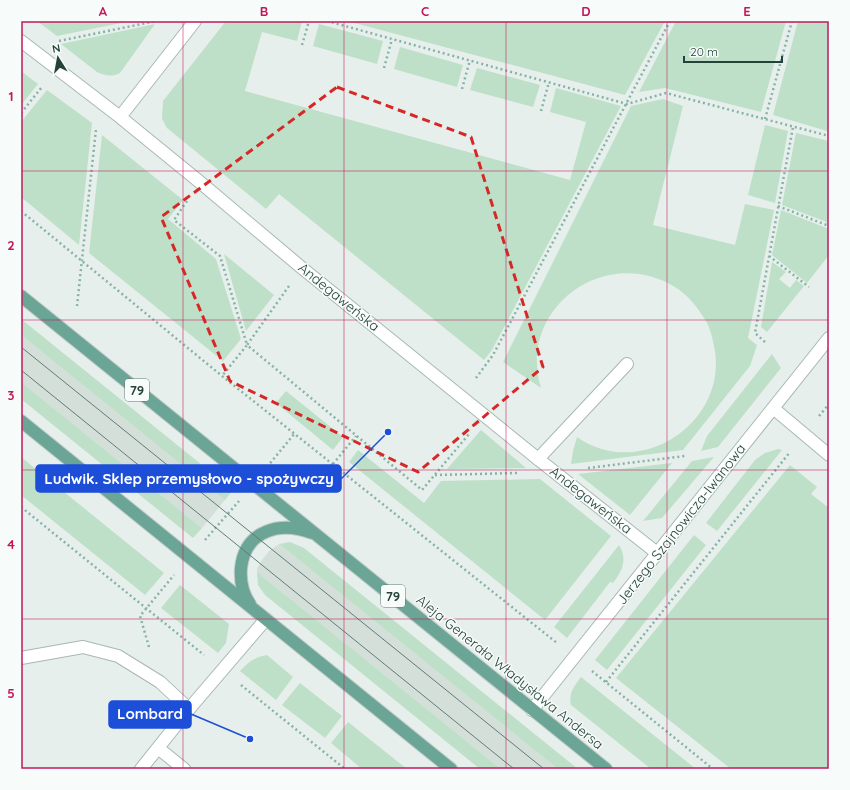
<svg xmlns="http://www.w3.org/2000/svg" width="850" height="790" viewBox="0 0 850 790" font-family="Quicksand,sans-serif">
  <rect width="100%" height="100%" fill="#e6efeb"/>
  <path fill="#d4dfda" d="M21,335L225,500L202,528L21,382Z
    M279,544L558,769H501L257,572V569L262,560L269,551Z"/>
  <path fill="#bfe0c8" d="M37,21H131L57,36Z
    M226,21H302L297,41L262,32L245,91L570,180L586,122L550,112L556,88L621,106L492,350L484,360L279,194L266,209L167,128L162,119L163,101Z
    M347,21H665L625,95Z
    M676,21H786L761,112L665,88L639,92Z
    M798,21H829V125L827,131L773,115Z
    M155,24L120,73C112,77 105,76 97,72L61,44Z
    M319,24L383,41L377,64L313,46Z
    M400,47L463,65L457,87L394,69Z
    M477,68L540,85L533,107L470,90Z
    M21,71L38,84L21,105Z
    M47,90L92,123L79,245L21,197V122Z
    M663,99L683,106L653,225L735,245L745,204L774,210L748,338L757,345L750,366L683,450L571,464L573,451L577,437C641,482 730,421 714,346C712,335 709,324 702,315C695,304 686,294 675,287C604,244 517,309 541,388L503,362L631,106Z
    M765,125L788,131L775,203L748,195Z
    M796,133L829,141V223L782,205Z
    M102,135L183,200L168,219L216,259L241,339L223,361L89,253Z
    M781,210L829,229V255L807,283L772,255Z
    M224,254L274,295L246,331Z
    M772,262L786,272L779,279L790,288L796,280L804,286L767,332L761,327Z
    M21,319L233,490L225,500L21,335Z
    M772,354L781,368L718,447L701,451L707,436Z
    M21,382L202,528L193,538L21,399Z
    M286,391L343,437L333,450L276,403Z
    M481,430L526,468L447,469Z
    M778,449L782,450L717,531L706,523L755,460L765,453Z
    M358,450L424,503L441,481L540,479L611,536L545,620L349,462Z
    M21,457L164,573L145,595L21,495Z
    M714,457L662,518L643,521L692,461Z
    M672,463L630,515L578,474Z
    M790,465L817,487L811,494L829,508V769H731L616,678Z
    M694,535L706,545L607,670L595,660Z
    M290,542L304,548L578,769H558L279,544Z
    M619,545C628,560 622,571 613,583L610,582L567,638L554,627Z
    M257,572L501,769H480L265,595L258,585Z
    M180,585L229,624L226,643L218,653L161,608Z
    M267,655L293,677L276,700L240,671C248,662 255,657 267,655Z
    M581,677L696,769H651L571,705C568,693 575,685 581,677Z
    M300,683L342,716L325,738L282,705Z
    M348,722L407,769H362L331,743Z"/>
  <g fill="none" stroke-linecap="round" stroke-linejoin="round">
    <defs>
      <path id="lane" d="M538,459L627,364
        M21,658L83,647L118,656L160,682L189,709"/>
      <path id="street" d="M21,41L120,117L201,183L302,268L538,459L657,553
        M120,117L195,21
        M773,408L829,455
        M532,710L829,338
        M158,748L184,769
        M141,769L189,709L266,619"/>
      <path id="primary" d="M21,296L606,769
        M21,421L451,769
        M250,604C242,593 240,581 241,568C245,530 280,521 312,533"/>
    </defs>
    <use href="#lane" stroke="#a8b8b2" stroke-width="14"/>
    <use href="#street" stroke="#a8b8b2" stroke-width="14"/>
    <use href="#primary" stroke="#c2cac8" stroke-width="14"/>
    <path stroke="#86b3a5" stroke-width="2.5" stroke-dasharray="2 3" stroke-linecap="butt" d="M327,21L627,104L666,93L829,136
      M59,41L156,21
      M302,45L309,21
      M384,68L392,39
      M462,89L470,60
      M541,111L549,82
      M21,113L42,87
      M765,119L792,21
      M187,201L174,220L220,256L247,345L222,376
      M778,206L829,226
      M21,211L222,376L557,643
      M769,256L809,287
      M289,286L247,345L422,490L469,434
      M77,306L96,129
      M765,342L755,333L793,127
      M476,378L493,355L670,21
      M819,416L829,404
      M333,464L356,436
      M267,467L295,433
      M588,468L685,456
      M435,475L517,473
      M21,507L204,655
      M205,540L239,501
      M149,647L140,616L174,575
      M592,671L713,769
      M606,682L790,452
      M241,685L345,769"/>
    <use href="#lane" stroke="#fff" stroke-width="12"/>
    <use href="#street" stroke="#fff" stroke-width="12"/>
    <use href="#primary" stroke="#6aa596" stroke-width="12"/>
    <path stroke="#5f7d75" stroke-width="1" d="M21,347L544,769
      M21,370L514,769"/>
  </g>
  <path fill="none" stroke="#d62828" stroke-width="3" stroke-dasharray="8 5" stroke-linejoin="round" d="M337,87L471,137L543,367L418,472L230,381L161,217Z"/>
  <path fill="none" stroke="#c2185b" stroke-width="1" stroke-opacity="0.55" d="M183,21V769M344,21V769M506,21V769M667,21V769M21,171H829M21,320H829M21,470H829M21,619H829"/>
  <g text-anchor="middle" stroke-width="3" stroke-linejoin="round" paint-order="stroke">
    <g fill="#f7fbf9" stroke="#637a73" stroke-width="1">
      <rect x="125" y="379" width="24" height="22" rx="3"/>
      <rect x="381" y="585" width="24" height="22" rx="3"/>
    </g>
    <g font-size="13" font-weight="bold" fill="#24423a">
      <text x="137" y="395">79</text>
      <text x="393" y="601">79</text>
    </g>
    <g font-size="14" fill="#24423a" stroke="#f7fbf9">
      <text transform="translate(339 297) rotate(39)" y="5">Andegaweńska</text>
      <text transform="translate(591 500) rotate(38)" y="5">Andegaweńska</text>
      <text transform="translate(681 524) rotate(-52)" y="5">Jerzego Szajnowicza-Iwanowa</text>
      <text transform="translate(510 672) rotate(39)" y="5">Aleja Generała Władysława Andersa</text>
    </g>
  </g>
  <path fill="none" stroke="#1d4ed8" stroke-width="1.5" d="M388 432L341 479M250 739L191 714"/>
  <g fill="#1d4ed8" stroke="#f7fbf9" stroke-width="1.5">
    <circle cx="388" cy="432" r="4"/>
    <circle cx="250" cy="739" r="4"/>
  </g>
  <g fill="#1d4ed8" stroke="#1d4ed8" stroke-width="1.5">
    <rect x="36" y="465" width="305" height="27" rx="4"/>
    <rect x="109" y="701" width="82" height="27" rx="4"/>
  </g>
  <g font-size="15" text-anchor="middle" font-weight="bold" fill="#fff">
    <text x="189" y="484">Ludwik. Sklep przemysłowo - spożywczy</text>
    <text x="150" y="719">Lombard</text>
  </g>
  <rect width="850" height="790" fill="none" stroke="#f7fbf9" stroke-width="44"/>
  <g transform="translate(58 58) rotate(349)" stroke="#f7fbf9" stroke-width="3" paint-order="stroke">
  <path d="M0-3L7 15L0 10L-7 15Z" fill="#24423a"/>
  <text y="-6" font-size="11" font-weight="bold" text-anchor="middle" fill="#24423a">N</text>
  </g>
  <path d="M684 56v6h98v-6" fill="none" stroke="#24423a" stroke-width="2"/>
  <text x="690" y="56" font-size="12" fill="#24423a" stroke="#f7fbf9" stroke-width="3" paint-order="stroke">20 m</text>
  <rect x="22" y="22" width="806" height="746" fill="none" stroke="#c2185b" stroke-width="1.5"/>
  <g font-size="13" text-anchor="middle" font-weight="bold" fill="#c2185b">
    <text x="103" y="16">A</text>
    <text x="264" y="16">B</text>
    <text x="425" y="16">C</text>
    <text x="586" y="16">D</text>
    <text x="747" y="16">E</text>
    <text x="11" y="101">1</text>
    <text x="11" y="250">2</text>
    <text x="11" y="400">3</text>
    <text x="11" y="549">4</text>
    <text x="11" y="698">5</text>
  </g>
</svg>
